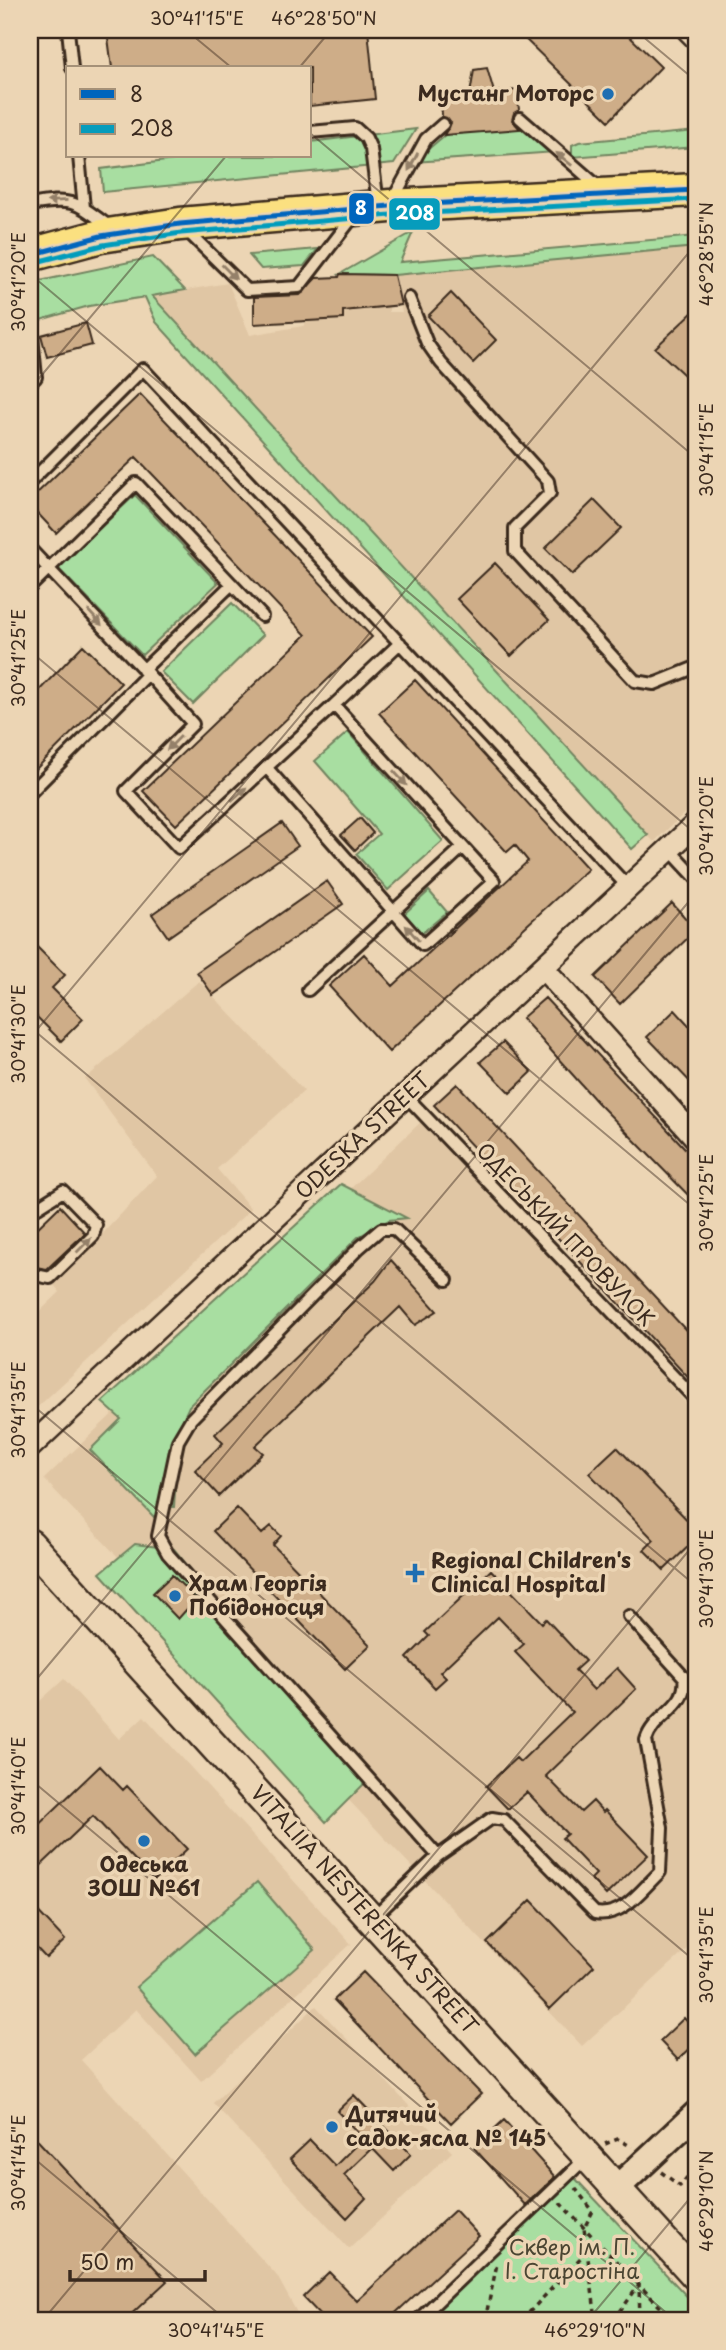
<svg xmlns="http://www.w3.org/2000/svg" width="726" height="2350" viewBox="0 0 726 2350" font-family="'Playpen Sans',sans-serif">
  <rect width="100%" height="100%" fill="#ecd5b4"/>
  <filter id="ink" filterUnits="userSpaceOnUse"><feTurbulence type="fractalNoise" baseFrequency=".0143" numOctaves="2"/><feDisplacementMap in="SourceGraphic" scale="14" xChannelSelector="R" yChannelSelector="G"/><feConvolveMatrix kernelMatrix="1 2 1 2 8 2 1 2 1" color-interpolation-filters="sRGB"/></filter>
  <g filter="url(#ink)">
    <path fill="#e0c6a4" d="M696,247V802L654,842L151,296L228,283L250,335L303,326L308,320L343,311L389,306V312H402L394,275Z
      M199,981L304,1091L217,1169L251,1209L30,1414V1321L60,1292L54,1285L157,1176L85,1079Z
      M424,1119L696,1414V1941L582,2046L44,1479Z
      M64,1679L119,1739L144,1716L351,1944L201,2081L136,2009L81,2060L277,2276L301,2320H30V1710Z
      M316,2006L452,2152L349,2249L213,2103Z"/>
    <path fill="#a8dea1" stroke="#728460" stroke-width="2" d="M511,120L556,152L413,162L458,124Z
      M416,129L394,164L103,192L101,169L207,156H310V142Z
      M696,131V147L572,157V145L579,142Z
      M413,232L400,262L696,236V247L394,275L340,274Z
      M318,249L304,266L261,269L249,255Z
      M153,257L185,290L152,296L648,835L632,849L156,322L145,297L89,306L30,323V283Z
      M135,495L218,583L142,655L58,568Z
      M232,603L263,635L193,704L161,672Z
      M348,732L443,841L388,890L356,854L379,834L315,761Z
      M429,891L447,912L421,934L404,914Z
      M341,1184L407,1218L389,1220L358,1237L189,1406L179,1428L174,1507H164L154,1517L90,1450L121,1419L102,1402Z
      M135,1544L174,1549L365,1783L326,1822L100,1573Z
      M257,1882L315,1950L195,2054L136,1987Z
      M573,2176L696,2306V2320H424Z"/>
    <path fill="#cead88" stroke="#3b2a1e" stroke-width="2" d="M107,30H368L375,99L310,106V68H112Z
      M516,30H623L661,67L609,121Z
      M487,68L494,92L517,90L519,110L514,113L512,120L520,129L444,135L451,123L442,116L441,97L470,94L474,70Z
      M340,274L394,275L401,305L343,311V319L254,324V297L300,295L316,278L339,277Z
      M451,293L496,340L473,363L428,316Z
      M696,309V386L655,348Z
      M86,323L92,345L47,357L41,335Z
      M140,394L372,637L176,825L143,791L306,635L136,457L56,533L30,505V500Z
      M594,500L621,528L572,575L545,548Z
      M495,563L549,620L511,656L457,599Z
      M83,645L121,683L30,775V700Z
      M415,680L588,869L389,1052L329,986L364,954L393,986L528,861L515,845L507,852L379,713Z
      M360,818L373,833L355,850L341,835Z
      M282,823L298,846L168,937L152,914Z
      M327,881L343,904L213,995L197,972Z
      M672,903L696,930L620,1004L595,977Z
      M30,940L65,975L52,988L83,1019L61,1041L30,1010Z
      M545,998L696,1160V1203L597,1102L522,1018Z
      M675,1010L696,1033V1088L647,1037Z
      M503,1042L532,1072L510,1093L480,1062Z
      M457,1084L696,1341V1386L434,1105Z
      M60,1206L85,1233L47,1269L30,1266V1235Z
      M391,1260L437,1311L415,1325L400,1307L255,1446L263,1453L219,1496L195,1470L223,1443L215,1434L375,1281Z
      M617,1447L696,1529V1539L664,1570L644,1550L654,1540L589,1473Z
      M237,1508L262,1534L271,1526L281,1536L273,1545L370,1645L345,1669L213,1531Z
      M491,1570L542,1623L546,1619L585,1661L575,1670L594,1690L617,1668L636,1689L546,1776L581,1812L593,1801L603,1812L605,1810L648,1855L606,1895L591,1879L596,1874L562,1838L567,1834L527,1792L508,1809L486,1786L516,1758L520,1762L572,1712L515,1652L524,1644L498,1617L440,1672L446,1678L435,1688L407,1658L429,1636L425,1632Z
      M172,1575L196,1599L178,1619L153,1593Z
      M100,1766L123,1790L127,1786L187,1849L154,1880L93,1816L30,1876V1833Z
      M531,1900L594,1966L550,2009L487,1943Z
      M30,1903L65,1940L46,1958L30,1941Z
      M363,1972L481,2094L451,2123L334,2000Z
      M684,2018L696,2031V2043L678,2060L660,2041Z
      M354,2095L411,2154L394,2171L372,2148L344,2175L366,2198L347,2218L290,2159L310,2140L335,2166L363,2138L337,2111Z
      M504,2120L555,2177L525,2205L474,2148Z
      M30,2132L167,2281L125,2320H30Z
      M455,2210L479,2236L388,2320H325L303,2297L329,2272L357,2301Z"/>
    <g fill="none" stroke-linecap="round" stroke-linejoin="round">
      <defs>
        <path id="service" d="M68,30L72,68
          M520,118L600,188
          M310,132L355,128L366,138L371,149L378,204
          M79,156L84,208
          M391,203L426,139L443,124
          M30,205C73,197 76,202 110,227
          M184,228L247,290L299,287L353,217
          M409,298L427,343L441,363L548,481L550,493L515,528V551L635,681L654,684L696,667
          M30,316L36,377L30,383
          M30,482L143,369L629,888
          M30,549L148,674L30,793
          M30,587L136,483L262,616
          M143,670L232,584
          M148,674L193,724L126,791L179,848L334,705L494,881L423,945L267,768
          M334,705L400,643
          M669,849L696,878
          M308,990L463,847
          M406,1096L696,1400
          M30,1212L63,1191L96,1225L93,1236L50,1278L30,1274
          M438,1856L168,1554L158,1536L178,1441L191,1419L359,1248L381,1229H394L447,1280
          M372,1919L438,1856L492,1818L504,1820L595,1913C623,1918 641,1890 660,1872L662,1828L646,1740C654,1714 689,1707 684,1677L629,1616
          M418,2320L587,2157"/>
        <path id="minor" d="M688,30L696,38
          M543,968L696,1138
          M30,1447L696,824"/>
        <path id="tertiary" d="M617,2188L696,2114"/>
        <path id="secondary" d="M30,1544L696,2276"/>
        <path id="primary" d="M30,255L101,236L180,224L390,206L696,190"/>
      </defs>
      <use href="#service" stroke="#3b2a1e" stroke-width="16"/>
      <use href="#minor" stroke="#3b2a1e" stroke-width="26"/>
      <use href="#tertiary" stroke="#3b2a1e" stroke-width="30"/>
      <use href="#secondary" stroke="#3b2a1e" stroke-width="33"/>
      <use href="#primary" stroke="#3b2a1e" stroke-width="37"/>
      <path stroke="#3b2a1e" stroke-width="3.5" stroke-dasharray="5 5" stroke-linecap="butt" d="M605,2144L618,2139L632,2147
        M661,2172L680,2186L696,2166
        M575,2188L593,2211L584,2228L596,2320
        M560,2203L673,2320
        M485,2320L497,2264
        M522,2320L587,2251
        M614,2320L639,2285L640,2320"/>
      <use href="#service" stroke="#ecd5b4" stroke-width="10"/>
      <use href="#minor" stroke="#ecd5b4" stroke-width="21"/>
      <use href="#tertiary" stroke="#ecd5b4" stroke-width="24"/>
      <use href="#secondary" stroke="#ecd5b4" stroke-width="28"/>
      <use href="#primary" stroke="#fbe080" stroke-width="32"/>
      <defs>
        <path id="bus-1" d="M30,255L101,236L180,224L390,206L696,190"/>
        <path id="bus-2" d="M32,263L103,245L181,233L391,215L696,199"/>
      </defs>
      <use href="#bus-1" stroke="#ecd5b4" stroke-width="10"/>
      <use href="#bus-2" stroke="#ecd5b4" stroke-width="10"/>
      <use href="#bus-1" stroke="#0065bd" stroke-width="5"/>
      <use href="#bus-2" stroke="#069cbc" stroke-width="5"/>
    </g>
    <defs><path id="oneway-solid" d="M-6-.8H1V-3.2L6.5 0L1 3.2V.8H-6Z" transform="scale(1.75)"/></defs>
    <g fill="#948069">
      <use href="#oneway-solid" transform="translate(564 159) rotate(-141)"/>
      <use href="#oneway-solid" transform="translate(413 162) rotate(118)"/>
      <use href="#oneway-solid" transform="translate(57 201) rotate(177)"/>
      <use href="#oneway-solid" transform="translate(229 272) rotate(45)"/>
      <use href="#oneway-solid" transform="translate(95 618) rotate(47)"/>
      <use href="#oneway-solid" transform="translate(174 743) rotate(135)"/>
      <use href="#oneway-solid" transform="translate(400 778) rotate(48)"/>
      <use href="#oneway-solid" transform="translate(239 794) rotate(-42)"/>
      <use href="#oneway-solid" transform="translate(412 933) rotate(-131)"/>
      <use href="#oneway-solid" transform="translate(84 1245) rotate(-45)"/>
    </g>
  </g>
  <path fill="none" stroke="#3b2a1e" stroke-width="2" stroke-opacity="0.45" d="M186,30L232,68M635,30L696,81M299,68L331,30M310,133L696,458M30,274L696,834M30,389L226,156M30,651L696,1210M30,1027L696,1586M30,1038L696,244M30,1403L696,1962M30,1687L696,893M30,1779L675,2320M30,2155L226,2320M43,2320L696,1542M588,2320L696,2191"/>
  <g fill="#1f6fb2" stroke="#ecd5b4" stroke-width="2.5">
    <circle cx="608" cy="94" r="7"/>
    <path d="M411.5 1562.5h7v7h7v7h-7v7h-7v-7h-7v-7h7z"/>
    <circle cx="175" cy="1596" r="7"/>
    <circle cx="144" cy="1841" r="7"/>
    <circle cx="332" cy="2127" r="7"/>
  </g>
  <g text-anchor="middle" stroke-width="7" stroke-linejoin="round" paint-order="stroke">
    <g font-size="21" font-weight="bold" fill="#3b2a1e" stroke="#ecd5b4" text-anchor="start">
      <text x="594" y="101" text-anchor="end">Мустанг Моторс</text>
      <text x="431" y="1568">Regional Children's<tspan x="431" dy="24">Clinical Hospital</tspan></text>
      <text x="189" y="1591">Храм Георгія<tspan x="189" dy="24">Побідоносця</tspan></text>
      <text x="144" y="1872" text-anchor="middle">Одеська<tspan x="144" dy="24">ЗОШ №61</tspan></text>
      <text x="346" y="2122">Дитячий<tspan x="346" dy="24">садок-ясла № 145</tspan></text>
    </g>
    <g font-size="21" fill="#3b2a1e" stroke="#ecd5b4">
      <text transform="translate(363 1136) rotate(-43)" y="7">ODESKA STREET</text>
      <text transform="translate(565 1235) rotate(46)" y="7">ОДЕСЬКИЙ ПРОВУЛОК</text>
      <text transform="translate(364 1910) rotate(48)" y="7">VITALIIA NESTERENKA STREET</text>
    </g>
    <g font-size="21" fill="#4b4532" stroke="#ecd5b4">
      <text x="572" y="2255">Сквер ім. П.<tspan x="572" dy="24">І. Старостіна</tspan></text>
    </g>
  </g>
  <g stroke="#ecd5b4" stroke-width="2.5">
    <rect x="348" y="192" width="27" height="33" rx="7" fill="#0065bd"/>
    <rect x="388" y="197" width="53" height="34" rx="7" fill="#069cbc"/>
  </g>
  <g font-size="19" text-anchor="middle" font-weight="bold" fill="#fff">
    <text x="361" y="215">8</text>
    <text x="415" y="220">208</text>
  </g>
  <rect width="726" height="2350" fill="none" stroke="#ecd5b4" stroke-width="77"/>
  <rect x="66" y="66" width="245" height="91" fill="#ecd5b4" stroke="#a59178" stroke-width="2"/>
  <rect x="80" y="89" width="35" height="10" fill="#0065bd" stroke="#a59178" stroke-width="2"/>
  <text x="130" y="102" font-size="21" fill="#3b2a1e">8</text>
  <rect x="80" y="124" width="35" height="10" fill="#069cbc" stroke="#a59178" stroke-width="2"/>
  <text x="130" y="136" font-size="21" fill="#3b2a1e">208</text>
  <path d="M70 2270v10h135v-10" fill="none" stroke="#3b2a1e" stroke-width="3.5"/>
  <text x="80" y="2270" font-size="21" fill="#3b2a1e" stroke="#ecd5b4" stroke-width="5" paint-order="stroke">50 m</text>
  <rect x="38" y="38" width="650" height="2274" fill="none" stroke="#3b2a1e" stroke-width="2.5"/>
  <g font-size="18" text-anchor="middle" fill="#3b2a1e">
    <text x="197" y="25">30°41'15"E</text>
    <text x="324" y="25">46°28'50"N</text>
    <text transform="translate(707 254) rotate(-90)" y="6">46°28'55"N</text>
    <text transform="translate(19 282) rotate(-90)" y="6">30°41'20"E</text>
    <text transform="translate(707 450) rotate(-90)" y="6">30°41'15"E</text>
    <text transform="translate(19 658) rotate(-90)" y="6">30°41'25"E</text>
    <text transform="translate(707 826) rotate(-90)" y="6">30°41'20"E</text>
    <text transform="translate(19 1034) rotate(-90)" y="6">30°41'30"E</text>
    <text transform="translate(707 1203) rotate(-90)" y="6">30°41'25"E</text>
    <text transform="translate(19 1410) rotate(-90)" y="6">30°41'35"E</text>
    <text transform="translate(707 1579) rotate(-90)" y="6">30°41'30"E</text>
    <text transform="translate(19 1786) rotate(-90)" y="6">30°41'40"E</text>
    <text transform="translate(707 1955) rotate(-90)" y="6">30°41'35"E</text>
    <text transform="translate(19 2163) rotate(-90)" y="6">30°41'45"E</text>
    <text transform="translate(707 2201) rotate(-90)" y="6">46°29'10"N</text>
    <text x="216" y="2337">30°41'45"E</text>
    <text x="595" y="2337">46°29'10"N</text>
  </g>
</svg>
